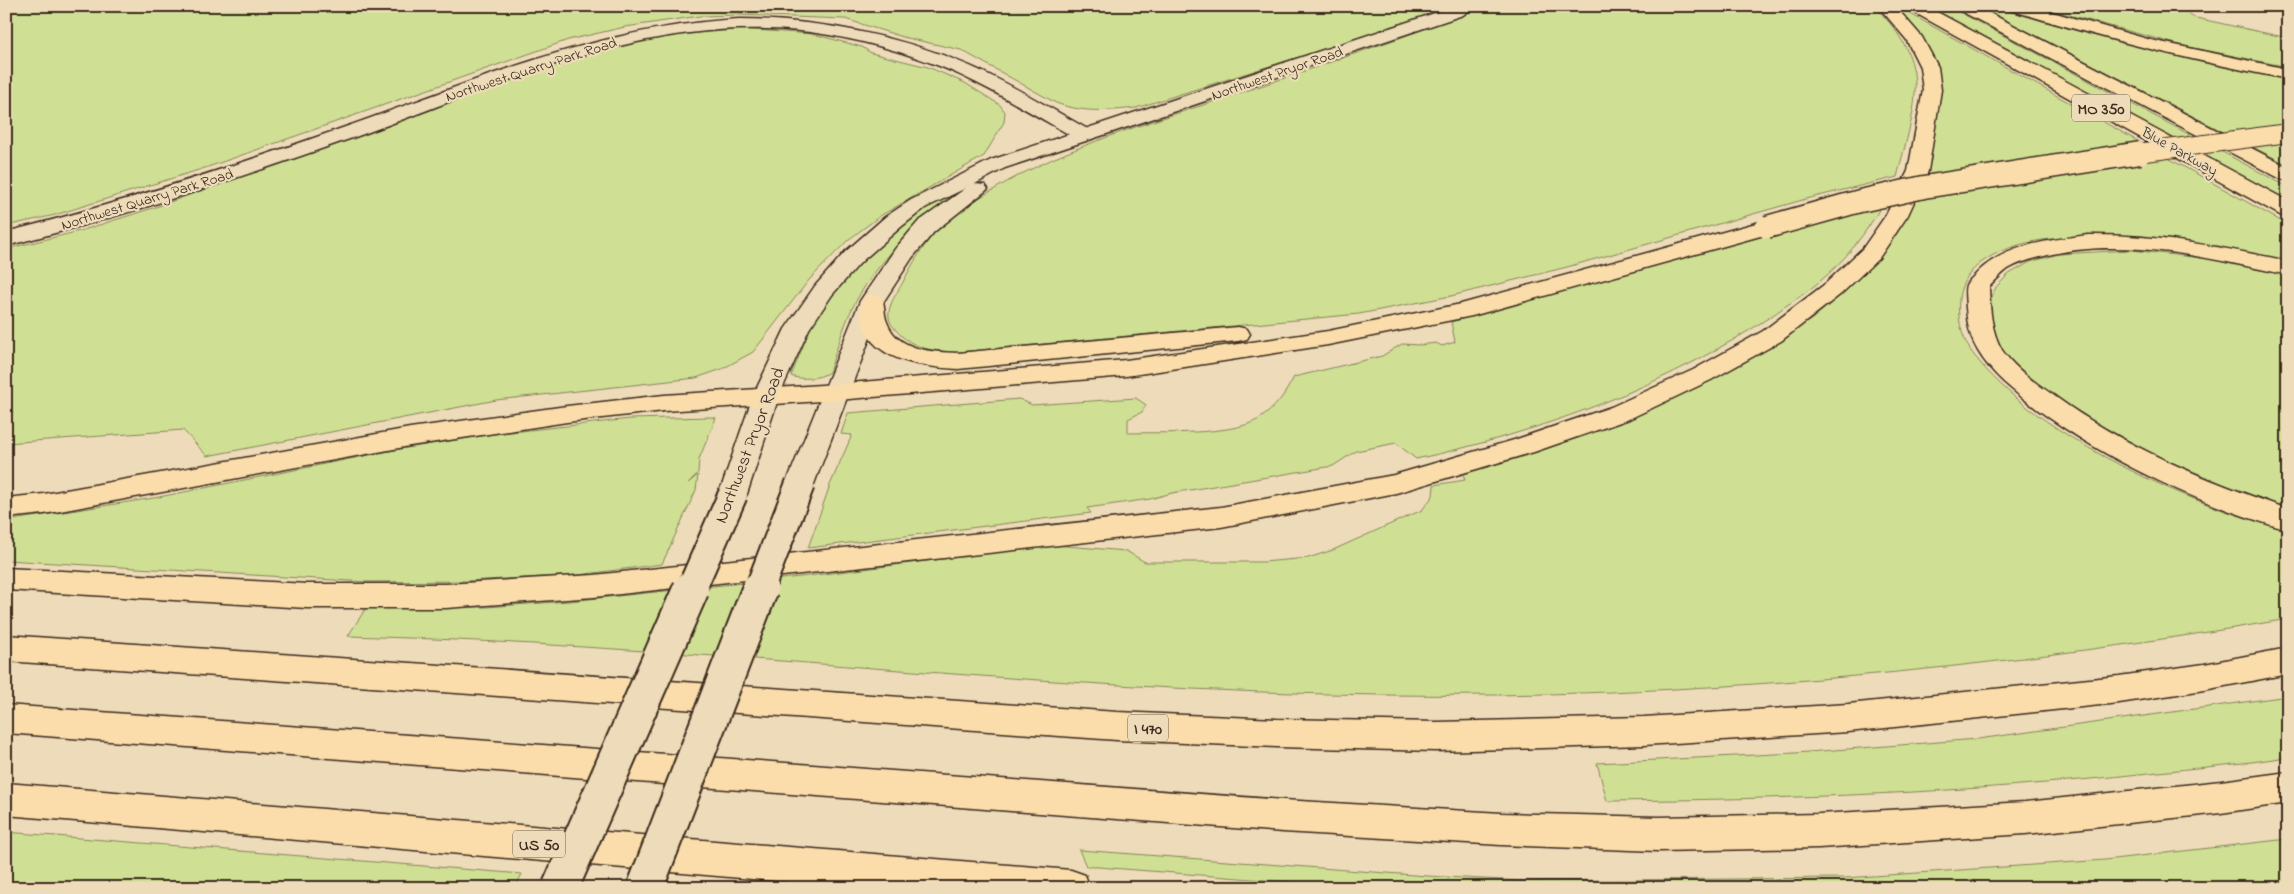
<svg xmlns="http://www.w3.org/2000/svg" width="2294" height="894" viewBox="0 0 2294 894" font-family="'Indie Flower',sans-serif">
  <rect width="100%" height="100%" fill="#eedbb9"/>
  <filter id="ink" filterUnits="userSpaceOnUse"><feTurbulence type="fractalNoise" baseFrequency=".02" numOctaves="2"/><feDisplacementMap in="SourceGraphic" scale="10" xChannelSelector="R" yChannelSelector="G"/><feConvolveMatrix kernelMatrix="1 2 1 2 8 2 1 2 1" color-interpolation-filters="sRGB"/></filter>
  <g filter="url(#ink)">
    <path fill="#cfe094" stroke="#858559" d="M6,6H1451L1394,27L1136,108C1108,111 1083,113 1056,103L961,50L903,37L845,19L738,15L700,16L625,27L568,40L208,167L55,215L6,226Z
      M1480,6H1874C1935,66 1915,104 1897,177L1806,199L1567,267L1451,296L1359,314L959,352C932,352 908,348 892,325C883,312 895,296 902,284C912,264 924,244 940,227C955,212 975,200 993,190C1069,144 1156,121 1240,93C1315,68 1389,42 1463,15Z
      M1928,6H1948L2288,187V201Z
      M1978,6H2001L2147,48L2288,79V165Z
      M2036,6H2176L2196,18L2288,38V67L2180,45Z
      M1893,7L1907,12L2288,225V264C2245,258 2202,253 2159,247C2116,241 2074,233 2031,242C2001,248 1962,265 1959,299C1957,315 1961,337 1971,351C2024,424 2145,482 2228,512C2247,519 2268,524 2288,531V619C1989,670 1686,699 1383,695C1037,691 693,645 348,636L366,608L487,607L570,601L800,577L1054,545L1126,551L1145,562H1263L1308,558L1333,550L1422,510L1433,496L1434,485L1465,480L1463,474L1590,434L1645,412L1742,364L1812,319L1852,285L1876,261L1892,241L1908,216L1931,160L1937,101Z
      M739,29L813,34L862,47L871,53L928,67L965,83L1000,105L1005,112L1004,122L984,156L880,216L848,240L809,280L753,352L722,369L696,378L496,400L207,456L183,430L6,443V249L80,231L153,208L572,59L671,34Z
      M984,178C935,208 890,245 860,294C845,318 838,347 829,372C820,379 800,380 791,376L809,331L819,311L859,261L922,210Z
      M1883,203C1867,232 1845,261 1819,282C1805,294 1788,304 1773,315C1667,386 1541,432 1416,459L1396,443L1356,451L1333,466L1172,493L1150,499L1087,508L1091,513L808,548L830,485L852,435L841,434L848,413L1019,399L1032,405L1136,398L1146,405L1142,412L1128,419V433C1162,432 1231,436 1259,419C1276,408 1285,394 1294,377L1382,356L1402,344L1420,345L1436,343L1442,346L1455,342L1451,322Z
      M2131,250L2210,259L2288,276V512L2174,471L2041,394L2004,355L1995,336L1991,319L1990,302L1996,287L2009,274L2030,262L2059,254Z
      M711,417L716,418L699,459L698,473L688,483L698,475L696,490L662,564L578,575L466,581L367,582L6,560V521L154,498L400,449L494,434L630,419Z
      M2288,696V757C2242,764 2195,768 2149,773C1969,793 1788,799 1607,801L1597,763L1795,753L1978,739Z
      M6,832L522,874L515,888H6Z
      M2288,839V888H1366L1086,866L1079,850L1427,876L1522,881L1845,878L2105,860Z"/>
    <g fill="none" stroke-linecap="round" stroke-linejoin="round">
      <defs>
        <path id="minor" d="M739,19C816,19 899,35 970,66C1012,84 1051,109 1091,131L1094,135L1091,139L1084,141L1077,139C1038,117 999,93 958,74C912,53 850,36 800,31C644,15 500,85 358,136C242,177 126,216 6,246V232C122,203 235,166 348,126C478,80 599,27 739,19Z"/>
        <path id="secondary" d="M1456,6H1476L1463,15L1005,168L975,184L985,185L988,189L934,232L912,258L884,301L814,484L810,491L800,493L790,491L786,484L860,301L895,249L918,222L966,188L925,208L901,227L861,262L832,295L809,329L779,396L747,494L743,501L733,504L723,501L719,494L753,396L785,329L815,286L845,252L885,217L911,200L991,160Z"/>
        <path id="motorway" d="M1878,6H1895L1922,37L1938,67L1941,90L1928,171L1908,215L1879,258L1841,294L1781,341L1711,380L1629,419L1534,452L1396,493L1221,527L594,597L446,608H307L6,590V568L307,584H446L594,575L1221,507L1394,475L1514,440L1611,407L1693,370L1763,331L1825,284L1863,248L1886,215L1908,171L1923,90L1920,67L1906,39Z
          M1906,6H1926L2288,201V216L2280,215L1908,9Z
          M1955,6H1976L2288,167V181L2281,179L1957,9Z
          M2005,6H2031L2151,40L2288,69V79C2193,61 2100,38 2007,9Z
          M1767,220L1775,222L1778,227L1775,232L1472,316L1328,345L1126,376L837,400L664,411L567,422L410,446L44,514L6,518V498L44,494L410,428L567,406L664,395L837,384L1126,360L1328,331L1461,304Z
          M2088,235C2156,234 2221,247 2288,261V275C2208,258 2121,235 2040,257C2029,260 2018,263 2008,269C2001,274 1995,281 1989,287C1990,309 1991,331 2002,350C2014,368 2035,383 2053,395C2124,447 2205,480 2288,509V530C2201,505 2109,462 2037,409C2015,392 1992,375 1978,351C1970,338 1967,323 1966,308C1966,301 1964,291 1966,285C1968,281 1973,277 1976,274C2003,245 2050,240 2088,235Z
          M872,294L880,296C886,304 883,313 887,322C897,351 933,352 958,353L1238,327L1247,329L1250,334L1247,339L1238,341L958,369C924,367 868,361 862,318C860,311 859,302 864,296Z
          M6,635L1117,712L1277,719L1436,722L1644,717L1848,704L2119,676L2204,664L2288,648V674L2204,690L2119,703L1848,732L1644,745L1436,751L1277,747L1117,740L6,661Z
          M6,705L1283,800L1501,813L1658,817L1819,814L2025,802L2221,781L2288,772V803L2221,813L2025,834L1819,848L1658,851L1501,845L1283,832L6,733Z
          M6,783L1071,870L1085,875L1090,888H859L6,815Z"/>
      </defs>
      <use href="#minor" stroke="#3b2a1e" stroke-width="3"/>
      <use href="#secondary" stroke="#3b2a1e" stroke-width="3"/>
      <use href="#motorway" stroke="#3b2a1e" stroke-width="3"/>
      <use href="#minor" fill="#eedbb9" fill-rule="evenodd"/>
      <use href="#secondary" fill="#eedbb9" fill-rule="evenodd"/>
      <use href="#motorway" fill="#faddab" fill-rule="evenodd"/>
      <defs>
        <path id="secondary-bridge-far1" d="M691,590L733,494
          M759,590L800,484"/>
        <path id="secondary-bridge" d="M560,888L691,589
          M645,888L760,589"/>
        <path id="motorway-bridge-far1" d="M2130,154L2288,133"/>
        <path id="motorway-bridge" d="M1767,227L1860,201L1924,187L2140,153"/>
      </defs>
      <use href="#secondary-bridge-far1" stroke="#3b2a1e" stroke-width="32" stroke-linecap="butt"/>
      <use href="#secondary-bridge" stroke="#3b2a1e" stroke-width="39" stroke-linecap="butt"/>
      <use href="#motorway-bridge-far1" stroke="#3b2a1e" stroke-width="20" stroke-linecap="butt"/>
      <use href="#motorway-bridge" stroke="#3b2a1e" stroke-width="25" stroke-linecap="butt"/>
      <use href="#secondary-bridge-far1" stroke="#eedbb9" stroke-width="28"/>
      <use href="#secondary-bridge" stroke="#eedbb9" stroke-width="35"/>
      <use href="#motorway-bridge-far1" stroke="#faddab" stroke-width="18"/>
      <use href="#motorway-bridge" stroke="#faddab" stroke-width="22"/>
    </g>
  </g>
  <g text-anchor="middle" stroke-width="4.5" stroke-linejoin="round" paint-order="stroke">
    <g font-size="15" fill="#3b2a1e" stroke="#eedbb9">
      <text transform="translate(531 69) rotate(-18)" y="5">Northwest Quarry Park Road</text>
      <text transform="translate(1277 73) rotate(-19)" y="5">Northwest Pryor Road</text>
      <text transform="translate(2180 151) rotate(29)" y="5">Blue Parkway</text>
      <text transform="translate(147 199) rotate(-17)" y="5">Northwest Quarry Park Road</text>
    </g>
    <g fill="#eedbb9" stroke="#715f4c" stroke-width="1">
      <rect x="2072" y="94.5" width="58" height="27" rx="4"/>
      <rect x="1128" y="714.5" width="40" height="27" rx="4"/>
      <rect x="513" y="830.5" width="52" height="27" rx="4"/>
    </g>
    <g font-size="16" font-weight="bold" fill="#3b2a1e">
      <text x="2101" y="114">MO 350</text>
      <text x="1148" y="734">I 470</text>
      <text x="539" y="850">US 50</text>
    </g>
    <g font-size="18" fill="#3b2a1e" stroke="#eedbb9">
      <text transform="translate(749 445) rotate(-69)" y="6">Northwest Pryor Road</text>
    </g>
  </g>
  <rect width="2294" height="894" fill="none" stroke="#eedbb9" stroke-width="25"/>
  <rect x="12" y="12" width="2269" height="869" fill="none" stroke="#3b2a1e" stroke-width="2" filter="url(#ink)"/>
</svg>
